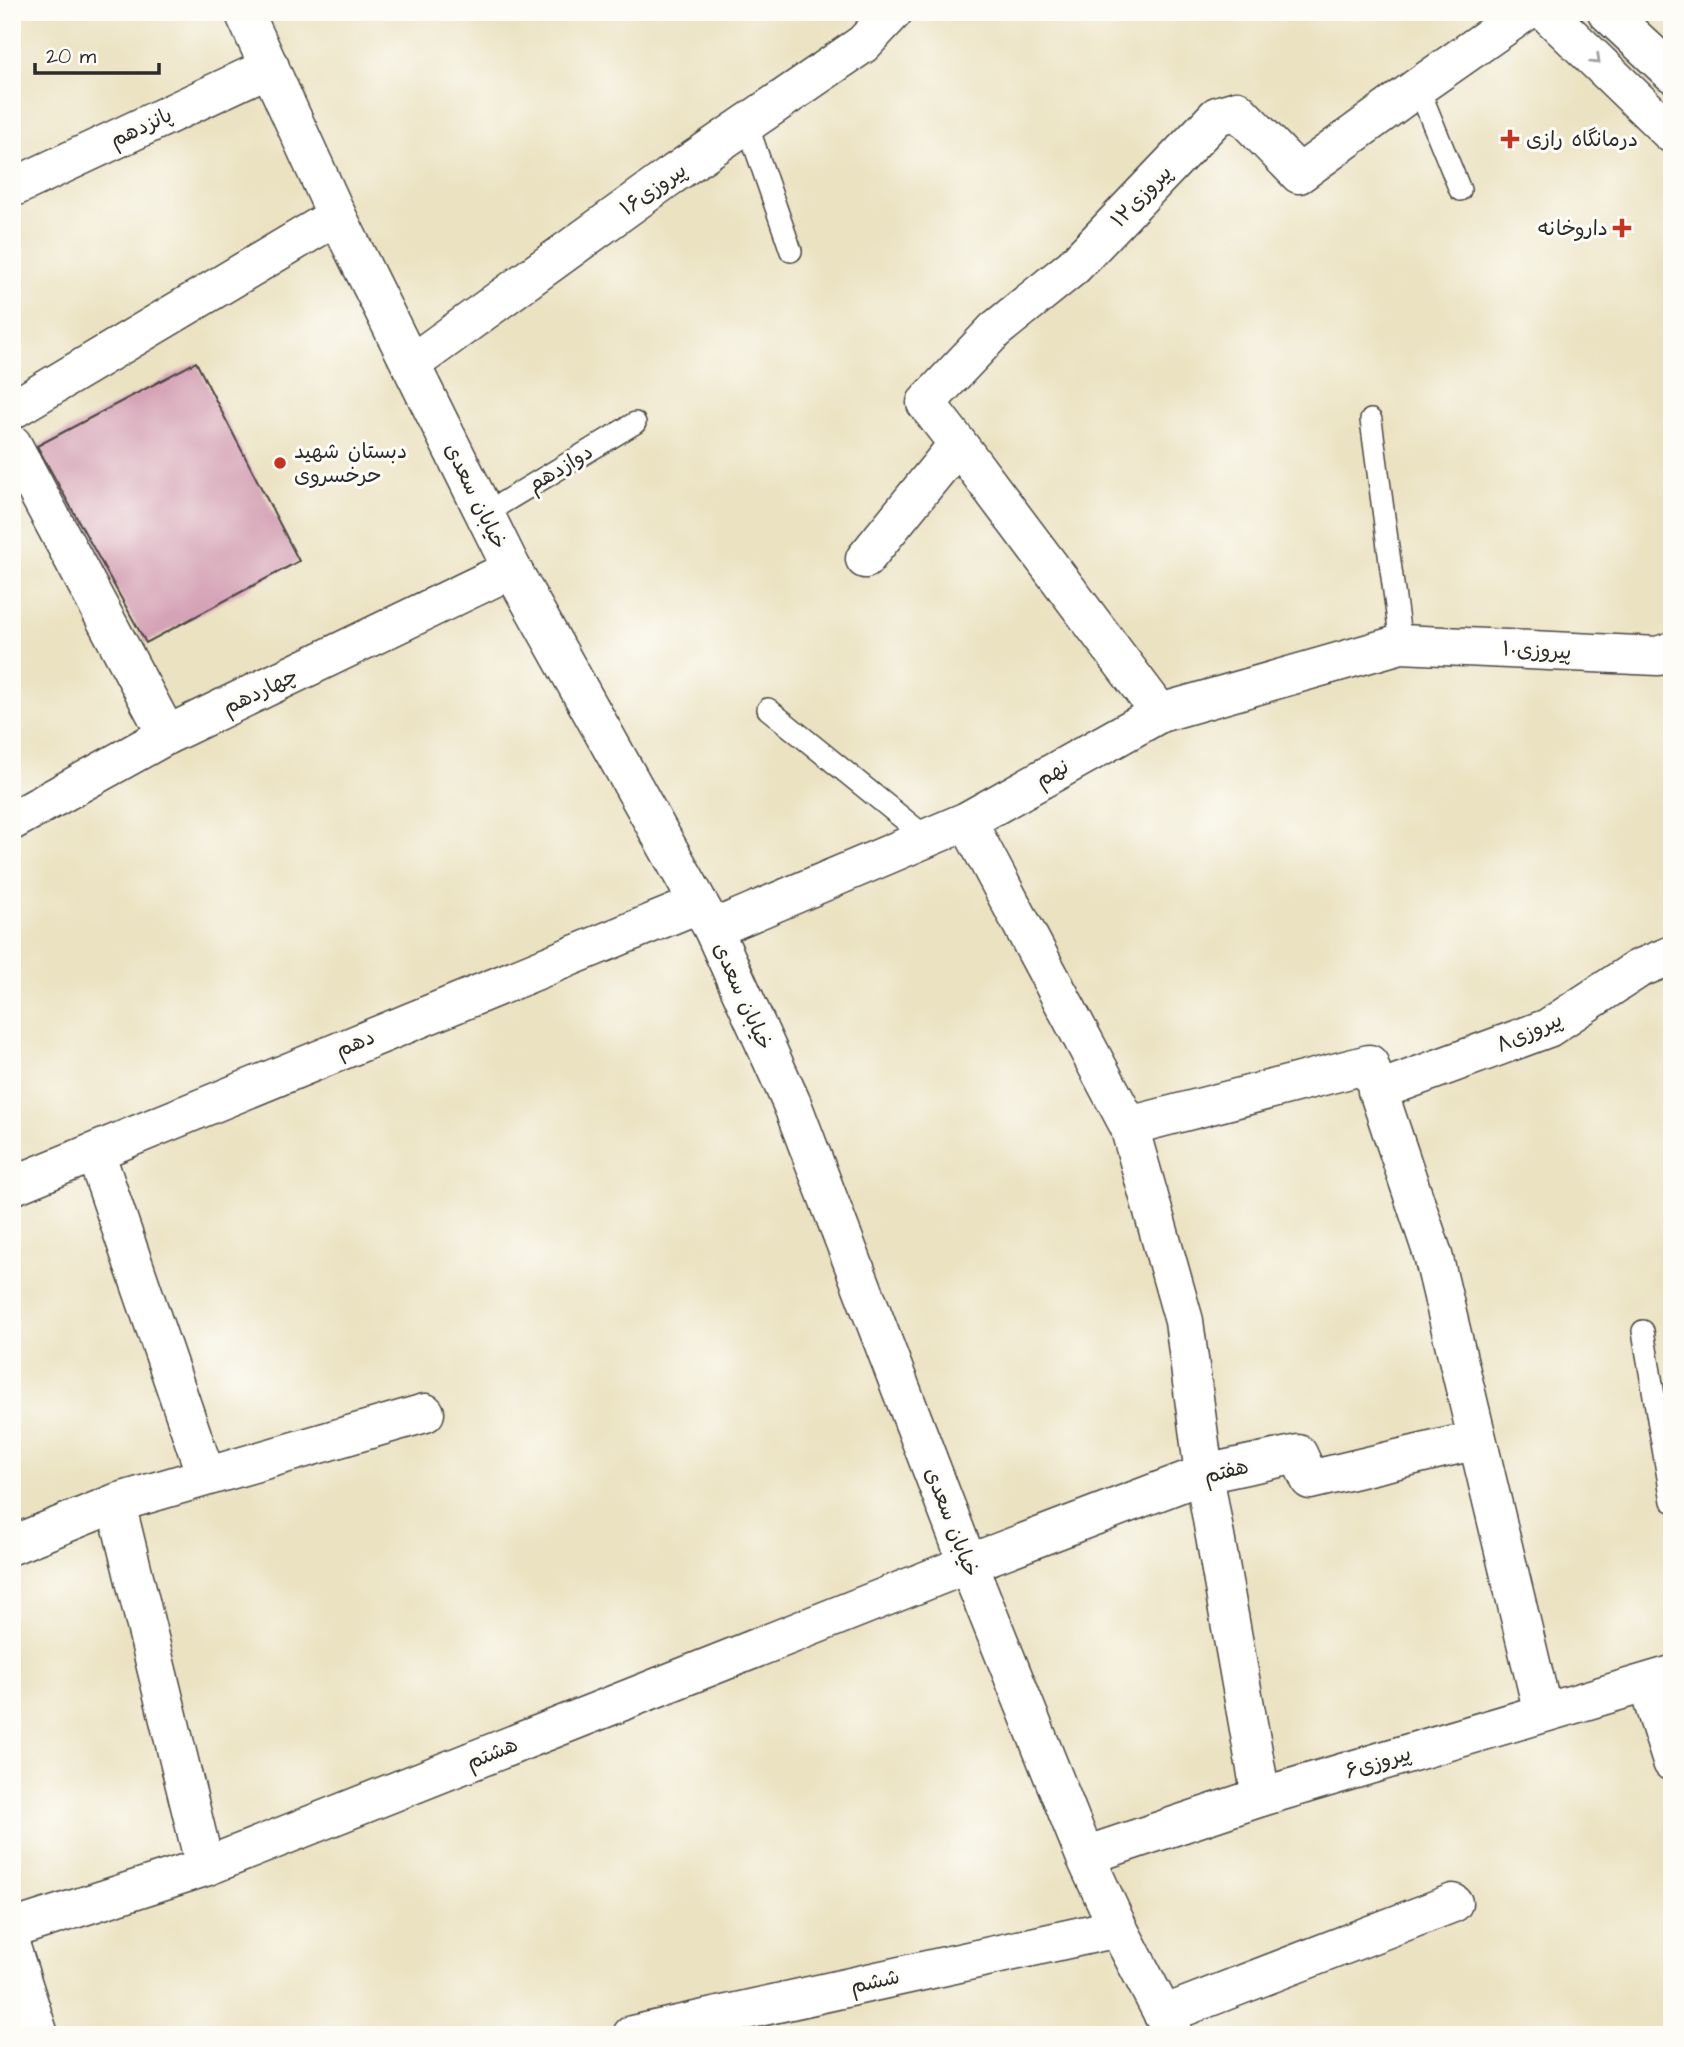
<svg xmlns="http://www.w3.org/2000/svg" width="1684" height="2047" viewBox="0 0 1684 2047" font-family="'Architects Daughter','Playpen Sans Arabic',sans-serif">
  <rect width="100%" height="100%" fill="#fdfcf7"/>
  <filter id="ink" filterUnits="userSpaceOnUse"><feTurbulence type="fractalNoise" baseFrequency=".0143" numOctaves="2"/><feDisplacementMap in="SourceGraphic" scale="14" xChannelSelector="R" yChannelSelector="G"/><feConvolveMatrix kernelMatrix="1 2 1 2 8 2 1 2 1" color-interpolation-filters="sRGB"/></filter>
  <filter id="wash" filterUnits="userSpaceOnUse"><feTurbulence type="fractalNoise" baseFrequency=".00686" numOctaves="4" result="noise"/><feDisplacementMap in="SourceGraphic" scale="28" xChannelSelector="R" yChannelSelector="G"/><feGaussianBlur stdDeviation="1.57" result="paint"/><feColorMatrix in="noise" values="0 0 0 0 0 0 0 0 0 0 0 0 0 0 0 0 0 1.4 0 .05"/><feComposite in="paint" operator="in"/></filter>
  <g filter="url(#wash)">
    <rect width="100%" height="100%" fill="#ebe2c1"/>
    <g id="blocks">
      <path fill="#d5a3b6" d="M196,362L299,561L146,643L37,446Z"/>
    </g>
  </g>
  <g filter="url(#ink)">
    <use href="#blocks" fill-opacity="0" stroke="#484642" stroke-width="2"/>
    <g fill="none" stroke-linecap="round" stroke-linejoin="round">
      <defs>
        <path id="service" d="M1418,87L1460,190
          M747,124L791,251
          M1371,420L1401,644
          M484,514L635,423
          M768,709L927,838
          M1643,1331L1672,1501"/>
        <path id="minor" d="M12,188L270,67
          M411,364L669,177L863,44L893,12
          M12,410L337,216
          M12,444L167,735
          M958,444L1160,713
          M865,559L958,444L926,403L995,330L1073,267L1217,116L1237,110L1299,174L1418,87L1525,12
          M12,821L167,735L512,569
          M967,821L1129,1126L1184,1321L1204,1474L1261,1797
          M713,929L967,821L1160,713L1401,644L1658,656L1672,651
          M1377,1091L1548,1028L1638,969L1672,955
          M1129,1126L1369,1064L1433,1255L1543,1713
          M95,1152L206,1476
          M12,1186L698,904
          M12,1545L116,1503
          M1647,1683L1672,1762
          M205,1867L116,1503L425,1413
          M12,1929L205,1867L968,1564L1204,1474L1298,1454L1310,1480L1477,1440
          M12,1950L39,2035
          M1163,2015L1453,1903
          M632,2035L1118,1928"/>
        <path id="tertiary" d="M244,12L337,216L512,569L713,929L792,1104L968,1564L1085,1856L1118,1928L1174,2035
          M1546,12L1672,134
          M1607,12L1672,73
          M1085,1856L1261,1797L1672,1675"/>
      </defs>
      <use href="#service" stroke="#484642" stroke-width="24"/>
      <use href="#minor" stroke="#484642" stroke-width="41"/>
      <use href="#tertiary" stroke="#484642" stroke-width="41"/>
      <use href="#service" stroke="#fff" stroke-width="21"/>
      <use href="#minor" stroke="#fff" stroke-width="38"/>
      <use href="#tertiary" stroke="#fff" stroke-width="38"/>
    </g>
    <defs><path id="oneway-chevron" d="M-2-3.5L2.5 0L-2 3.5" fill="none" stroke-width="1.6" stroke-linecap="round" stroke-linejoin="round" transform="scale(1.75)"/></defs>
    <use stroke="#a0a0a0" href="#oneway-chevron" transform="translate(1596 60) rotate(44)"/>
  </g>
  <g fill="#c8321e" stroke="#fdfcf7" stroke-width="2.5">
    <path d="M1506.5 128.5h7v7h7v7h-7v7h-7v-7h-7v-7h7z"/>
    <path d="M1618.5 217.5h7v7h7v7h-7v7h-7v-7h-7v-7h7z"/>
    <circle cx="280" cy="463" r="7"/>
  </g>
  <g text-anchor="middle" stroke-width="6" stroke-linejoin="round" paint-order="stroke">
    <g font-size="21" fill="#2b2b2b" stroke="#fdfcf7">
      <text transform="translate(141 127) rotate(-25)" y="7">پانزدهم</text>
      <text transform="translate(653 189) rotate(-35)" y="7">پیروزی۱۶</text>
      <text transform="translate(1141 196) rotate(-46)" y="7">پیروزی۱۲</text>
      <text transform="translate(560 468) rotate(-31)" y="7">دوازدهم</text>
      <text transform="translate(476 496) rotate(64)" y="7">خیابان سعدی</text>
      <text transform="translate(1537 650) rotate(3)" y="7">پیروزی۱۰</text>
      <text transform="translate(260 691) rotate(-26)" y="7">چهاردهم</text>
      <text transform="translate(1052 773) rotate(-30)" y="7">نهم</text>
      <text transform="translate(743 996) rotate(66)" y="7">خیابان سعدی</text>
      <text transform="translate(1529 1032) rotate(-24)" y="7">پیروزی۸</text>
      <text transform="translate(355 1043) rotate(-23)" y="7">دهم</text>
      <text transform="translate(1226 1471) rotate(-14)" y="7">هفتم</text>
      <text transform="translate(952 1522) rotate(69)" y="7">خیابان سعدی</text>
      <text transform="translate(492 1753) rotate(-22)" y="7">هشتم</text>
      <text transform="translate(1378 1762) rotate(-17)" y="7">پیروزی۶</text>
      <text transform="translate(875 1981) rotate(-12)" y="7">ششم</text>
    </g>
    <g font-size="21" fill="#2b2b2b" stroke="#fdfcf7" text-anchor="start">
      <text x="1526" y="146">درمانگاه رازی</text>
      <text x="1608" y="235" text-anchor="end">داروخانه</text>
      <text x="294" y="458">دبستان شهید<tspan x="294" dy="24">حرخسروی</tspan></text>
    </g>
  </g>
  <rect width="1684" height="2047" fill="none" stroke="#fdfcf7" stroke-width="42"/>
  <path d="M35 63v10h124v-10" fill="none" stroke="#2b2b2b" stroke-width="3.5"/>
  <text x="46" y="63" font-size="21" fill="#2b2b2b" stroke="#fdfcf7" stroke-width="5" paint-order="stroke">20 m</text>
</svg>
